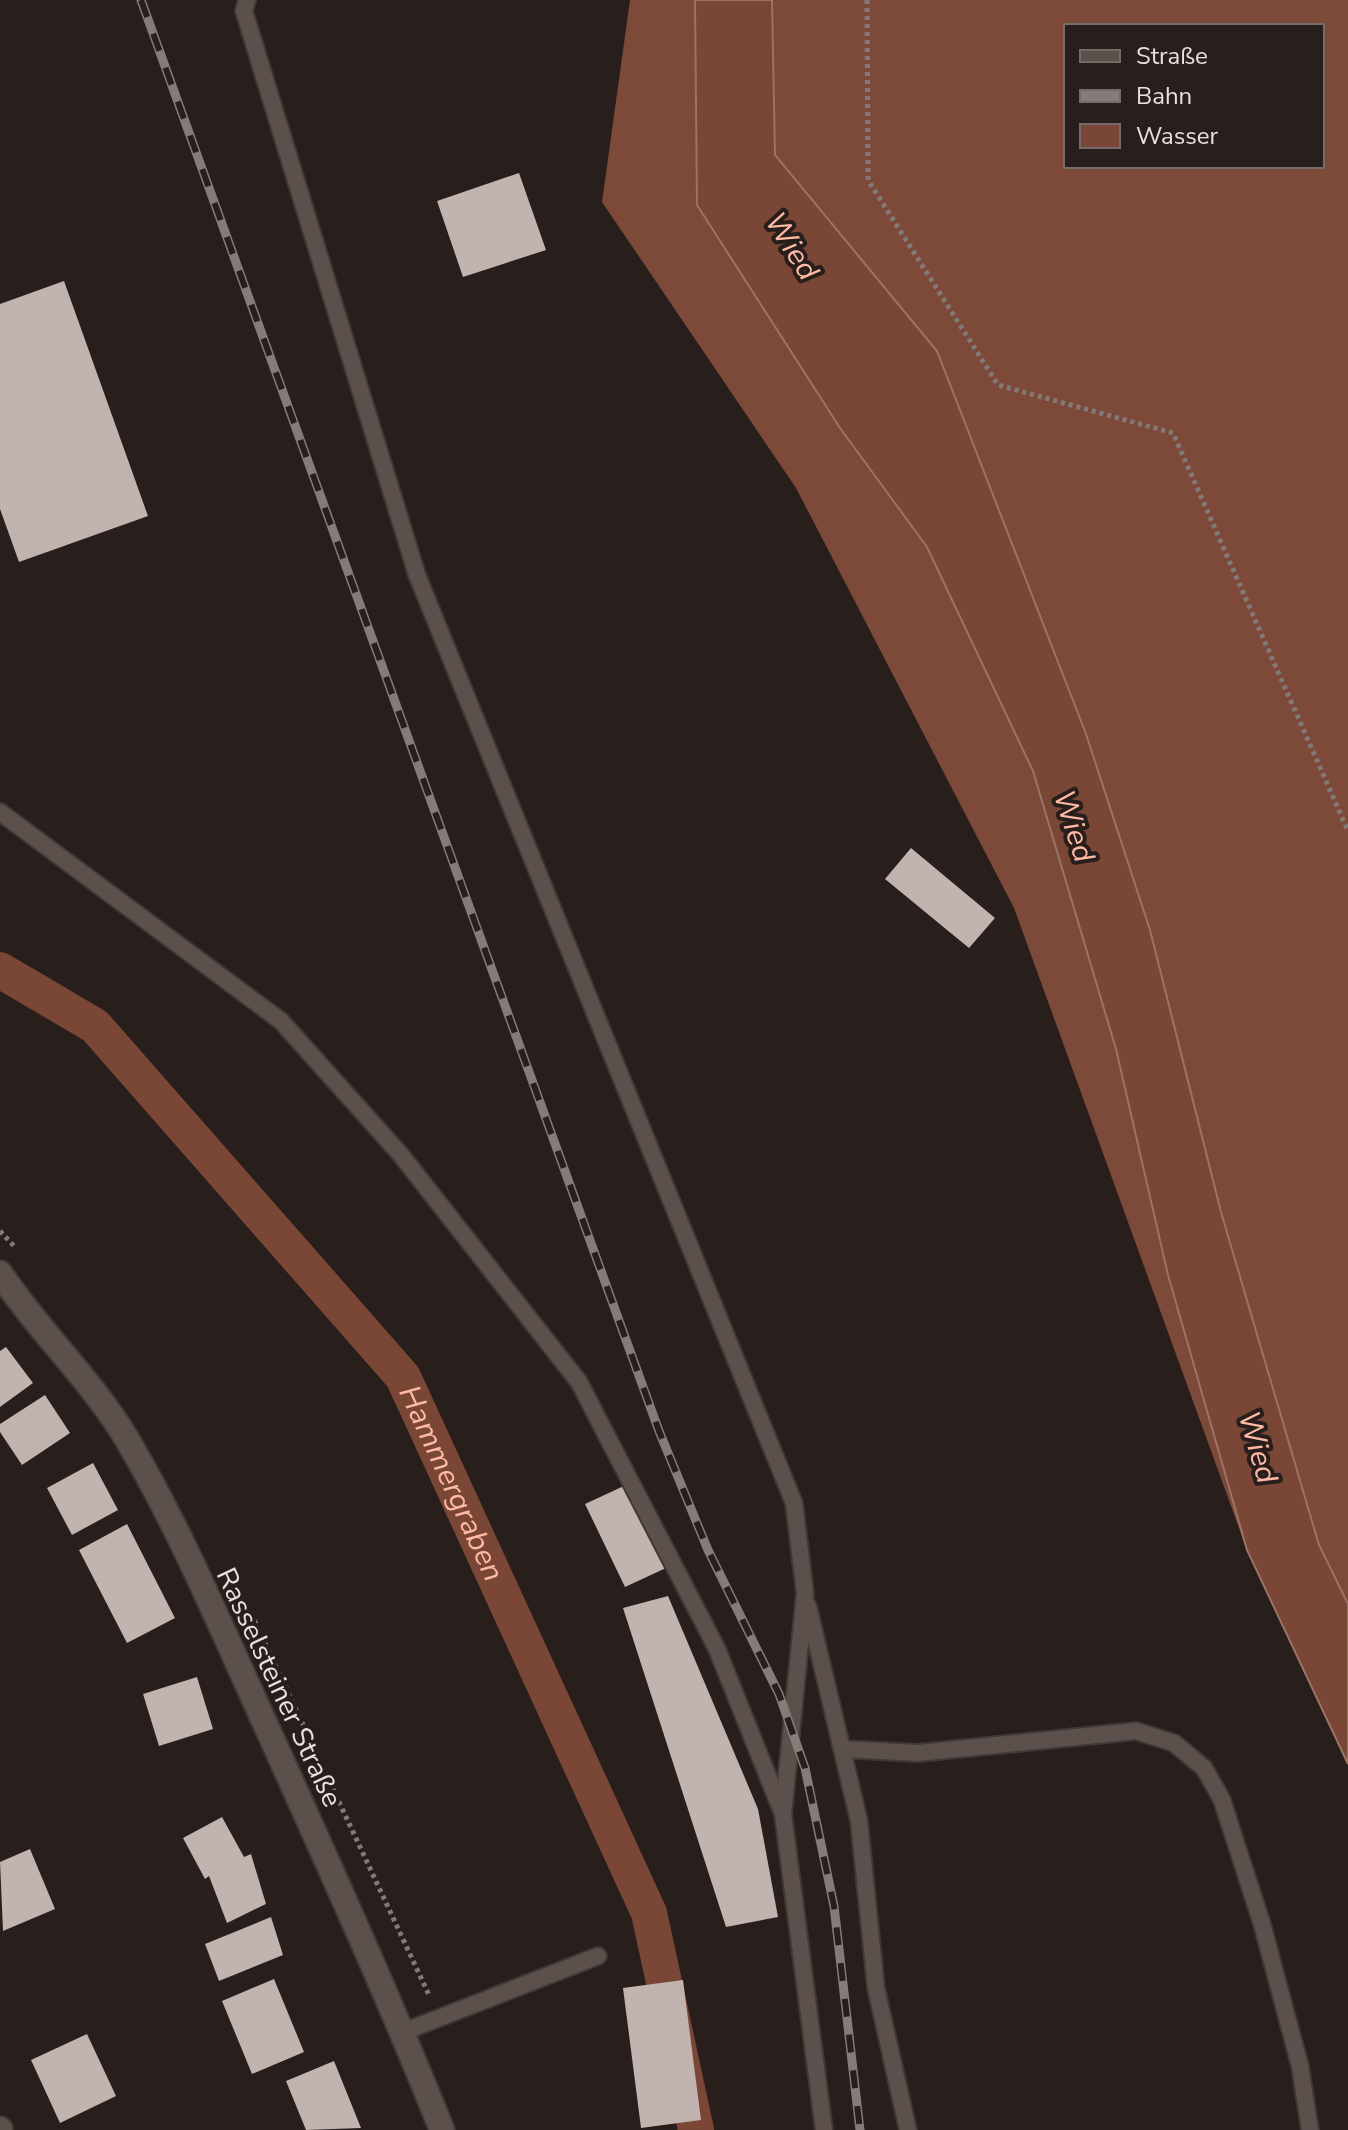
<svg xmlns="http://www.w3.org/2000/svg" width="1348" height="2130" viewBox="0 0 1348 2130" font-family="'Nunito Sans',sans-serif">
  <rect width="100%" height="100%" fill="#281e1b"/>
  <path fill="#7d4938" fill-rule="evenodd" d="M630,0H697V205L840,428L927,547L1033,771L1116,1049L1168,1275L1247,1550L1014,908L796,488L602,202Z
    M772,0H1348V1604L1319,1545L1221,1212L1150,930L1086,734L937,351L775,155ZM1066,26H1322V166H1066Z"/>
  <path fill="#7a4635" stroke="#9b7468" stroke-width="2" d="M695,0H772L775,155L937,351L1086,734L1150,930L1221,1212L1319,1545L1348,1604V1764L1247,1550L1168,1275L1116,1049L1033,771L927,547L840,428L697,205Z"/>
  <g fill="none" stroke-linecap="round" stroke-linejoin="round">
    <path stroke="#7a4635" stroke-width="36" id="s1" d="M0,970L95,1026L403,1377L649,1913L696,2130"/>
  </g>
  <path fill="#c1b3af" d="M519,173L546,250L463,277L437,201Z
    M64,281L148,516L19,562L0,509V304Z
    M911,848L995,918L969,948L885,879Z
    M6,1347L33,1383L0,1407V1351Z
    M45,1395L70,1433L22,1465L0,1432V1424Z
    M93,1463L118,1510L72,1535L47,1488Z
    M626,1485L666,1568L625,1587L585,1504Z
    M127,1524L175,1618L127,1643L79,1550Z
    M668,1596L758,1809L778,1917L726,1927L623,1608Z
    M197,1677L213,1729L159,1746L143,1694Z
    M222,1817L244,1857L251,1854L266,1904L227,1923L209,1876L205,1879L183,1838Z
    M30,1849L55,1909L3,1931L0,1862Z
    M271,1917L283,1955L219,1981L205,1944Z
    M274,1979L304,2052L252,2074L222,2001Z
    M683,1980L701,2120L641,2128L623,1988Z
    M87,2034L116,2096L60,2123L31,2060Z
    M334,2061L361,2128L306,2130L286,2081Z"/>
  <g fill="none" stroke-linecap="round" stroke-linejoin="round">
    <defs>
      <path id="lane" d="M247,0L244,11L417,575L794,1503L805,1593L783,1814
        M0,812L281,1021L401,1155L579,1382L717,1649L783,1814L824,2130
        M808,1606L859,1821L876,1988L908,2130
        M842,1749L918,1753L1136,1731L1174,1743L1204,1768L1222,1800L1262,1924L1300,2066L1310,2130
        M403,2032L598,1956"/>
      <path id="street" d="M0,2129V2130"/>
      <path id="secondary" d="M0,1273C39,1332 92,1380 128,1441C182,1533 224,1634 268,1730C328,1863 388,1995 442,2130"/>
    </defs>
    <use href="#lane" stroke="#403836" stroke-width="20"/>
    <use href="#street" stroke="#403836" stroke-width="28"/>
    <use href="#secondary" stroke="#403836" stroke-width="28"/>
    <path stroke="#827a77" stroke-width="5" stroke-dasharray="4 4" stroke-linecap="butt" d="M867,0L868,180L998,385L1173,433L1348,831
      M0,1231L14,1246
      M251,1613L429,1995"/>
    <use href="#lane" stroke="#5c504c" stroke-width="16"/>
    <use href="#street" stroke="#5c504c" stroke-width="24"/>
    <use href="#secondary" stroke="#5c504c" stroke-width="24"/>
    <defs>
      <path id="rail" d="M141,0L659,1431L708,1550L779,1694L805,1768L834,1906L860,2130"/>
    </defs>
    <use href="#rail" stroke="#857c79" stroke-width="9"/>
    <use href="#rail" stroke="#281e1b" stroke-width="6" stroke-dasharray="18" stroke-linecap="butt"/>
  </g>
  <g text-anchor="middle" stroke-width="8" stroke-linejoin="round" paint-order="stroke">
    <g font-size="28" fill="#e8e1de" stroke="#281e1b">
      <text transform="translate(280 1687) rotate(65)" y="10">Rasselsteiner Straße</text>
    </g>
    <g font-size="30" font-style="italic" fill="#febaa4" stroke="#281e1b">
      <text transform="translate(792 246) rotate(58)" y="10">Wied</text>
      <text transform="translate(1074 826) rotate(72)" y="10">Wied</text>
      <text transform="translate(1258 1447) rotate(74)" y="10">Wied</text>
      <text dy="10" stroke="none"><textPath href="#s1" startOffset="694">Hammergraben</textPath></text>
    </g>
  </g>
  <rect x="1064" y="24" width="260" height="144" fill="#281e1b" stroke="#756c69" stroke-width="2"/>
  <rect x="1080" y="50" width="40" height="12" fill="#5c504c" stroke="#756c69" stroke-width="2"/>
  <text x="1136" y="64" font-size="24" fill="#e8e1de">Straße</text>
  <rect x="1080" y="90" width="40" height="12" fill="#857c79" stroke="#756c69" stroke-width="2"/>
  <text x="1136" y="104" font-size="24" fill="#e8e1de">Bahn</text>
  <rect x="1080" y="124" width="40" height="24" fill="#7a4635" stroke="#756c69" stroke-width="2"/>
  <text x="1136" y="144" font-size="24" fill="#e8e1de">Wasser</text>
</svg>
